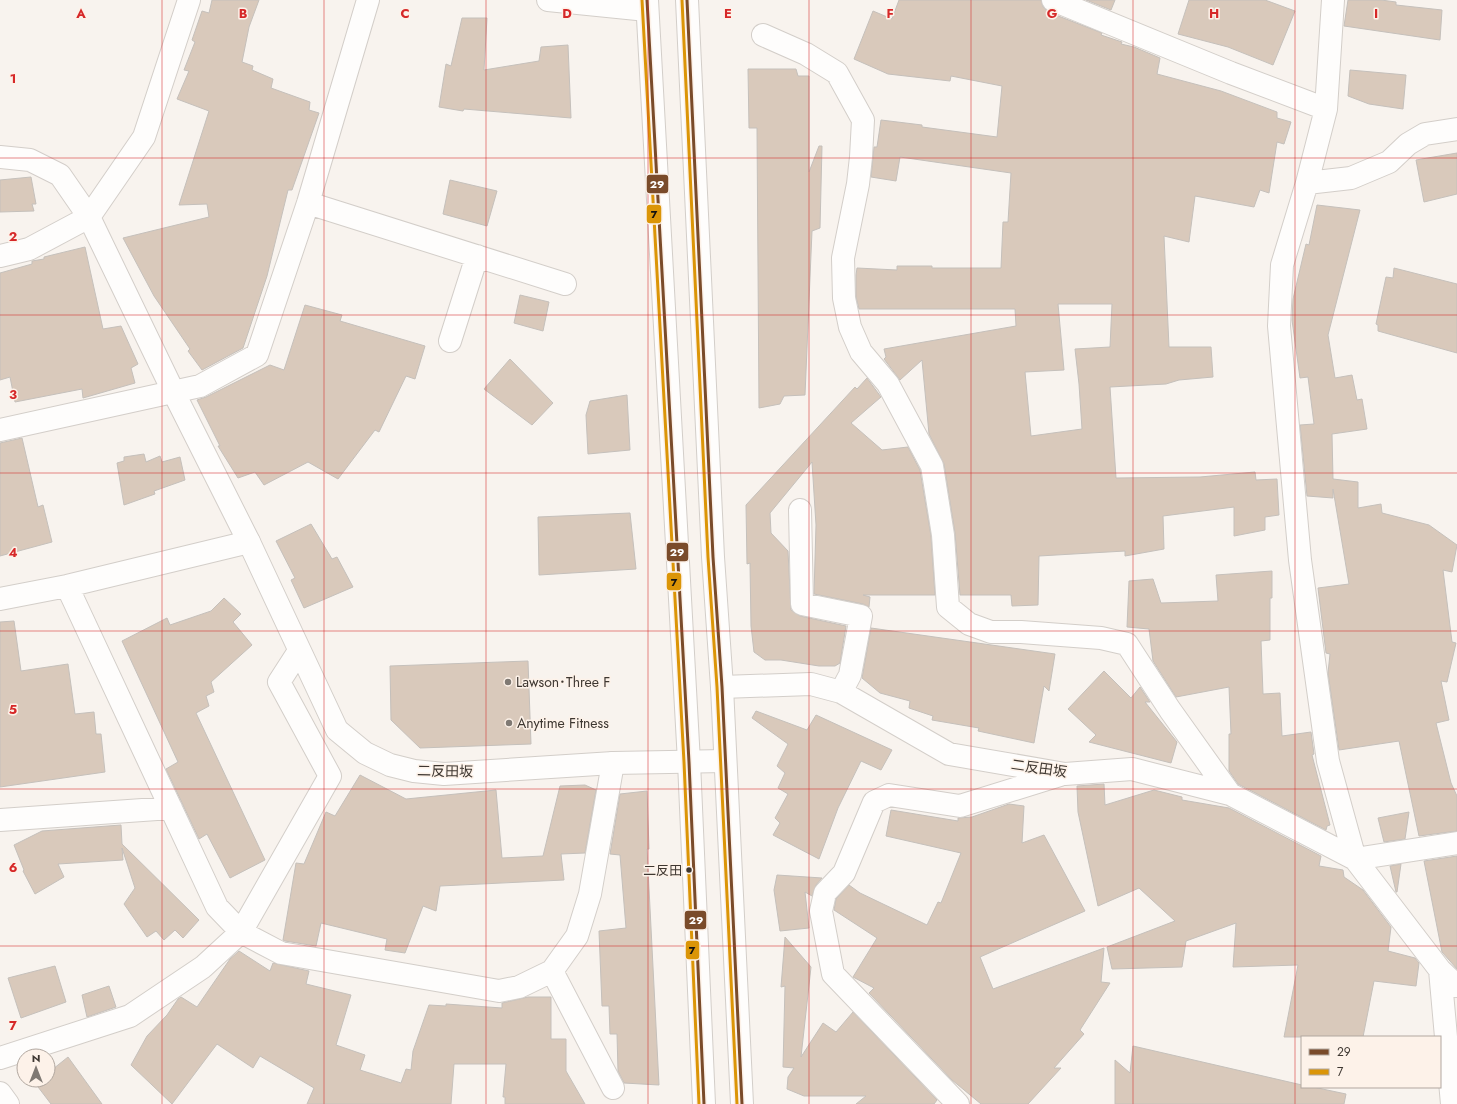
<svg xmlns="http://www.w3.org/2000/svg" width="1457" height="1104" viewBox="0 0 1457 1104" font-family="Jost,'Noto Sans JP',sans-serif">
  <rect width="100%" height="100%" fill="#f8f3ee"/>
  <path fill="#d9c9bb" stroke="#c5c0bb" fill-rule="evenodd" d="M212,0H259L249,27L242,62L253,66L252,70L273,79L271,88L310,102L309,110L319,113L292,190H288L267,276L243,348L202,370L188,351L190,349L154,296L123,238L209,217L207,204L179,205L209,111L177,99L189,71L184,70L195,42L192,40L202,11L209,13Z
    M899,0H1041L1043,7L1048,12L1102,33L1101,35L1122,42L1121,44L1134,47L1160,58L1157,74L1221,91L1277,112V118L1291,122L1284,144L1277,142L1269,193L1260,190L1254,207L1195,196L1189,242L1164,236L1169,347H1211L1213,377L1179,380L1166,384L1110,387L1116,478L1200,477L1255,472L1256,480L1277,479L1279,515L1265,517V530L1234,536V507L1163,516L1164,549L1125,556V551L1039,556L1038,605L1012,606L1011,595H960L955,533L944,464L929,434L922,360L900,380L884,359L886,357L884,349L1016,326L1015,309H859L856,297V275L857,268L897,270V266H932V268H1001L1003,222H1008L1011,173L900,157L896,181L871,177L874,147H877L881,120L922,125V127L997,137L1002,86L951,76L950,81L888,74L854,59L873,11L892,19ZM1058,304H1112L1110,347L1075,349L1079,384L1082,429L1031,436L1025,372L1064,370Z
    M1086,0H1115L1111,10Z
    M1189,0H1265L1295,11L1273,65L1228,47L1178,34Z
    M1348,0H1381L1396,2V5L1442,10L1440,40L1344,26Z
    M462,18H487L484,70L539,61L541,47L568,45L571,118L464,109L463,111L439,107L446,64L451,66Z
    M748,69H796L798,76H809V172L819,146H822L820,228L812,231L805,395L784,396L780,404L759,408L757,128H749Z
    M1350,70L1406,75L1403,109L1369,104L1348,96Z
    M1457,153V194L1424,202L1416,160Z
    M31,177L36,204H32L34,211L0,212V180Z
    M450,180L497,191L487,226L443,214Z
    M1317,205L1360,210L1328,335L1335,378L1352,375L1357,400L1362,399L1367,429L1332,434L1333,479L1358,482V508L1381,504L1382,513L1429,525L1457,545L1452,572L1443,570L1452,642L1456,643L1447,682L1441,681L1449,720L1436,723L1451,783L1457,796V831L1419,836L1399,741L1339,750L1328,673L1330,654L1326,653L1318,588L1349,584L1333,489V498L1307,496L1300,425L1314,424L1308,377L1300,378L1292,320L1293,299L1306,244L1309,245Z
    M85,247L103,329L121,326L138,364L131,368L135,383L83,398L82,389L15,402L10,377L0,380V273L32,264V261L44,259V257Z
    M1394,268L1457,284V353L1378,331V325L1376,324L1386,277L1393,278Z
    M520,295L549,302L543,331L514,323Z
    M305,305L342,315L340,321L425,346L415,379L406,376L379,432L375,430L338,479L308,462L264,485L255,472L238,478L218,446H220L197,400L206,397L270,365L284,370Z
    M510,359L553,403L532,425L484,389Z
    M867,378L881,397L851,423L882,450L908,447L920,470L931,536L935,595H863L870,597L869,607L863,604L814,594L816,525L812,462L770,513L771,533L788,551L791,610L800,616L846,626L840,663L835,666H819L781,660H765L754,652L751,626L750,563L747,564L746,505L855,387L857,389Z
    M627,395L630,450L588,454L586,415L590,401Z
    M22,438L38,507L43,505L52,542L0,556V443Z
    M144,454L146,462L160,456L162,462L180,457L185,480L154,491L155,494L124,505L117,463L124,461V457Z
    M630,513L636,569L539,575L538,517Z
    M311,524L332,559L337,557L353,587L304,608L291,580L295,578L276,541Z
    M1272,571V598H1270V640L1261,641L1263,694L1280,693L1282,736L1311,732L1314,754L1312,755L1330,825L1327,826L1326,830L1238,784L1229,771V734H1231L1229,687L1176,697L1153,661L1149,629L1127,627L1129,581L1153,579L1161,603L1218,601L1216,575Z
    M224,598L241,614L233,622L252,645L211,682L214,692L206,696L209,706L196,713L265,860L230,878L207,834L199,839L166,769L178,762L122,641L167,618L170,625L211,611Z
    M14,621L21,671L68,664L75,714L94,712L96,734H101L105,772L0,787V622Z
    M871,628L1055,654L1049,691L1044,686L1034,743L978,731L979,728L932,720L933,716L909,708L910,701L880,693L862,678Z
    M528,661L531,744L420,748L391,720L390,666Z
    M1104,671L1131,698L1140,687L1150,702H1145L1177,742L1171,763L1089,742L1096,735L1068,709Z
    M756,711L807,730L816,715L892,750L881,770L861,761L838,808L819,859L773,835L780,823L775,818L788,794L778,788L785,773L777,766L788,744L752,718Z
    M360,775L406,799L496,790L502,858L543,856L560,786L585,785L596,790L585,853L561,854L564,880L440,886L436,911L423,906L405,953L385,950L387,939L321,923L316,946L285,941L283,940L296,863L304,864L326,812L335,816Z
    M1104,784L1105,805L1154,790L1182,797V800L1229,808L1321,856L1319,866L1343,870L1344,877L1363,890L1391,927L1388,951L1415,958L1419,963L1416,986L1374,981L1363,1037H1284L1298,965L1233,967L1236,923L1186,941L1182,967L1112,969L1107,947L1175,921L1139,888L1098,906L1078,812L1077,786Z
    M647,791L649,849H647L659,1085L624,1083L618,1071L617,1034H610L609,1006H602L599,931L626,928L620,855L610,854L620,794Z
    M1009,804L1024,806L1022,843L1044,835L1085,911L980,957L993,989L1104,948L1101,982L1110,983L1080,1030L1084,1034L1054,1068H1061L1028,1104H981L952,1080L869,993L874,988L853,977L877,938L834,910L836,899L849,885L860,893L927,925L938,902L941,903L961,853L886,836L891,810L958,821V818L972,817Z
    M1409,812L1405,839L1384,842L1378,818Z
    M121,825L122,844L199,920L183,938L175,930L164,940L156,931L147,937L124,904L135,888L122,848L123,860L58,864L64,877L35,894L23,871L24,870L14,845L42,831Z
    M1457,856V969L1442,952L1424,861Z
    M1401,864L1397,892H1396L1390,866Z
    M777,875L822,878L816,885L812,896L805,892L809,928L780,931L774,890Z
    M785,937L811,967L801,1057L823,1023L836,1032L853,1012L937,1100L934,1104H856L866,1096H804L787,1089L788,1077L794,1068L783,1067L785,986L781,987Z
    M239,951L270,971L273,963L309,971L306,984L351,995L336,1045L365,1055L360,1070L401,1083L406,1069L411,1070L413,1051L429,1005L446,1006V1004L502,1008V1003L528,997H551V1039H566V1071L585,1104H505V1097H503L506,1064H454L451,1104H307L314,1088L260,1056L253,1068L217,1044L172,1104L131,1065L147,1036L167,1015L178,999L181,997L197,1007L230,959Z
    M55,966L66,1002L21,1018L8,978Z
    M109,986L116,1007L87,1017L82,995Z
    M1133,1046L1302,1085V1087H1313L1346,1094L1344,1104H1115V1060L1130,1073Z
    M68,1057L102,1104H51L35,1083L39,1080H48V1073Z"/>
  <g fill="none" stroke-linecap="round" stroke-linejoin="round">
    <defs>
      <path id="street" d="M548,0L647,10
        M1053,0L1231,73L1326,109
        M1333,0L1326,109L1307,183L1282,265L1279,326L1300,560L1328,761L1355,859L1440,970L1457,986
        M763,35L806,54L837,73L863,120L861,157L858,184L843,258L844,298L850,327L861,352L888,384L932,466L943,535L948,607L969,624L991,632H1021L1101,638L1127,644L1170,710L1230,794
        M1307,183L1351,178L1389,162L1408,144L1425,134L1457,129
        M308,203L565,284
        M450,341L477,256
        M0,430L200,386L257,355L308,203L368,0
        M800,510L802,604L861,616L850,675L841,692
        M67,586L217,907L241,932L281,953L499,991L519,987L552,971L577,936L590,894L613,763
        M0,599L67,586L249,542
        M722,687L811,684L841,692L949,754L1065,774L1132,769L1230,794L1355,859
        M0,820L171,808
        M1355,859L1457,843
        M1440,970L1452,1104
        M552,971L613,1088
        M0,1058L130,1016L203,967L241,932L330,776L279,682L299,651
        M0,1093L8,1104
        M958,1104L833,974L821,911L825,893L844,873L874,802L889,795L960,806L1060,775"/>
      <path id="secondary" d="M0,157L30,160L60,175L89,217L173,391L249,542L337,730L365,753L390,765L414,771L444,774L613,763L725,761
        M0,256L29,249L89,217L144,137L189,0"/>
      <path id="highway" d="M647,0L689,762L704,1104
        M687,0L713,557L722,687L742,1104"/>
    </defs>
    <use href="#street" stroke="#d3cec9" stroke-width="24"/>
    <use href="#secondary" stroke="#d3cec9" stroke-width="24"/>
    <use href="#highway" stroke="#d3cec9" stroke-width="24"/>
    <use href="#street" stroke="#fefdfc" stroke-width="22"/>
    <use href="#secondary" stroke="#fefdfc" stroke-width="22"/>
    <use href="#highway" stroke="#fefdfc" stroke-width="22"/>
    <defs>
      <path id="bus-1" d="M647,0L689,762L704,1104
        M687,0L713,557L722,687L742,1104"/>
      <path id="bus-2" d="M642,0L684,762L699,1104
        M682,0L708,557L717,687L737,1104"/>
    </defs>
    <use href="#bus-1" stroke="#fdf2e9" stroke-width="6"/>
    <use href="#bus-2" stroke="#fdf2e9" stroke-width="6"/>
    <use href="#bus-1" stroke="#7a4b2a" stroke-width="3"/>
    <use href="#bus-2" stroke="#db9507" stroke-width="3"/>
  </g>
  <path fill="none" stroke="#d62828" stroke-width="1" stroke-opacity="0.55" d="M162,0V1104M324,0V1104M486,0V1104M648,0V1104M809,0V1104M971,0V1104M1133,0V1104M1295,0V1104M0,158H1457M0,315H1457M0,473H1457M0,631H1457M0,789H1457M0,946H1457"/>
  <g fill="#7f7973" stroke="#fdf2e9" stroke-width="1.5">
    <circle cx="508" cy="682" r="4"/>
    <circle cx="509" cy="723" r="4"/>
  </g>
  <circle fill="#3e3731" stroke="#fdf2e9" stroke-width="1.5" cx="689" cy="870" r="3.5"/>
  <g text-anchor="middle" stroke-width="3" stroke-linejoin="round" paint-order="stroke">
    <g font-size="13" fill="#3e3731" stroke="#fdf2e9" text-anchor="end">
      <text x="682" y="875">二反田</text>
    </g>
    <g font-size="14" fill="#3e3731" stroke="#fdf2e9" text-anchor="start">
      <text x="516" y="687">Lawson･Three F</text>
      <text x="517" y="728">Anytime Fitness</text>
    </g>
    <g font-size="14" fill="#3e3731" stroke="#fdf2e9">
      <text transform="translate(1039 768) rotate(8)" y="5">二反田坂</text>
      <text transform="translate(445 771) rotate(1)" y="5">二反田坂</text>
    </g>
  </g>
  <g font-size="13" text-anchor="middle" font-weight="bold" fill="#d62828" stroke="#fdf2e9" stroke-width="3" stroke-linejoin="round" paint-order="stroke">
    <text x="81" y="18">A</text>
    <text x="243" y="18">B</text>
    <text x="405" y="18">C</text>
    <text x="567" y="18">D</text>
    <text x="728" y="18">E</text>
    <text x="890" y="18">F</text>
    <text x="1052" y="18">G</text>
    <text x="1214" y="18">H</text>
    <text x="1376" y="18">I</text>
    <text x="13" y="83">1</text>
    <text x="13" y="241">2</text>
    <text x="13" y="399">3</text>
    <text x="13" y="557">4</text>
    <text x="13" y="714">5</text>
    <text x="13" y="872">6</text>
    <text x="13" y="1030">7</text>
  </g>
  <g stroke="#fdf2e9" stroke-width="1.5">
    <rect x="646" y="174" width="23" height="20" rx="4" fill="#7a4b2a"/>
    <rect x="646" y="204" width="16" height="20" rx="4" fill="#db9507"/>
    <rect x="666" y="542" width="23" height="20" rx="4" fill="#7a4b2a"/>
    <rect x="666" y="572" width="16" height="19" rx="4" fill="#db9507"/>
    <rect x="684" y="910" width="23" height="20" rx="4" fill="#7a4b2a"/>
    <rect x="685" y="940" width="15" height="20" rx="4" fill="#db9507"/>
  </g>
  <g font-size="11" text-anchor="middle" font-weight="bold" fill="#fff">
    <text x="657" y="188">29</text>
    <text x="677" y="556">29</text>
    <text x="696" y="924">29</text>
  </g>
  <g font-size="11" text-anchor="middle" font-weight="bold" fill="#111">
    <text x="654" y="218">7</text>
    <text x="674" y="586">7</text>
    <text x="692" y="954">7</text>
  </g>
  <rect x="1301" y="1036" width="140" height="52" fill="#fdf2e9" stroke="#b1a79f"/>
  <rect x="1309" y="1049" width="20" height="6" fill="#7a4b2a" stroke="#b1a79f"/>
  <text x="1337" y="1056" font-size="12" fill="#3e3731">29</text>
  <rect x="1309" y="1069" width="20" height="6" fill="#db9507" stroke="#b1a79f"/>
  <text x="1337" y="1076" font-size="12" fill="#3e3731">7</text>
  <g transform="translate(36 1068)"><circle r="19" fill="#fdf2e9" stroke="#b1a79f"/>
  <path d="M0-3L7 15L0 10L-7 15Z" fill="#7f7973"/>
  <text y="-6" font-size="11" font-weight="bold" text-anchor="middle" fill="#3e3731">N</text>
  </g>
</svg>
